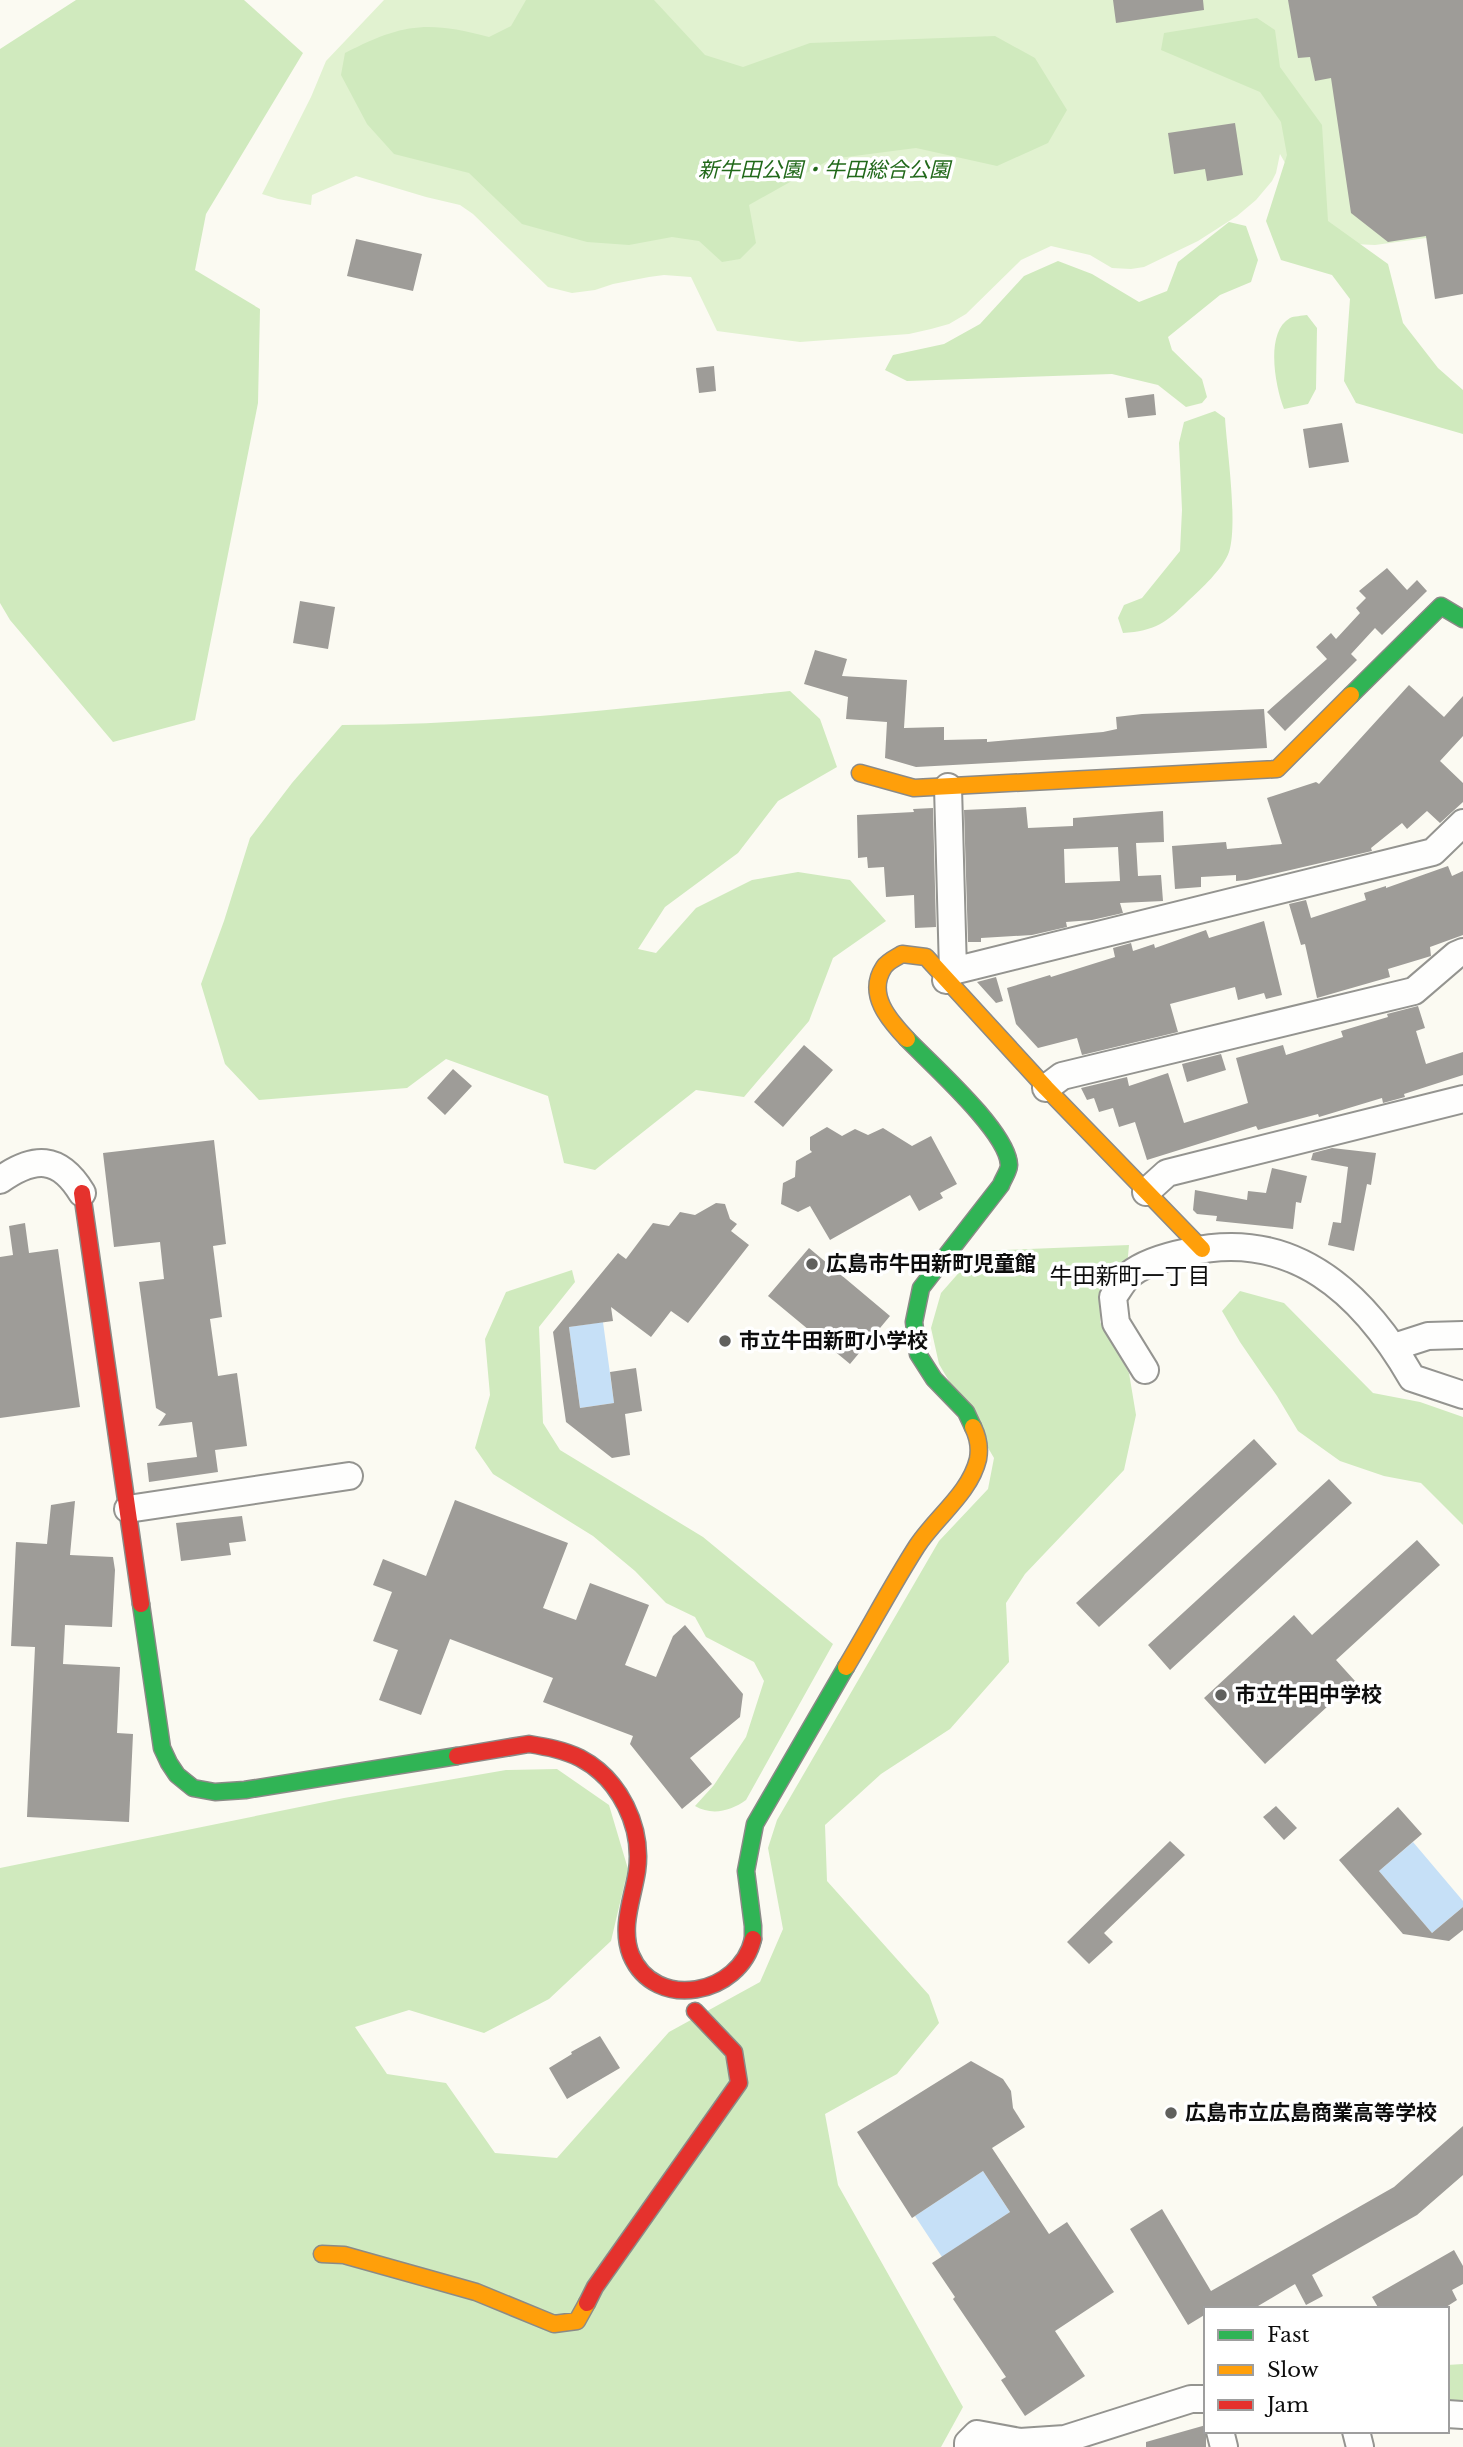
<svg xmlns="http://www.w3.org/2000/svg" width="1463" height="2447" viewBox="0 0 1463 2447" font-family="'Libre Baskerville','Noto Sans JP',serif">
  <rect width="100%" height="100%" fill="#fbfaf2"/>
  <path fill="#e1f2d0" d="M384,0H1463V233L1375,245L1354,244L1326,235L1280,154L1276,173L1272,181L1256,200L1237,216L1198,241L1144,267L1131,269L1112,268L1090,255L1051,246L1021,260L966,314L949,324L931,329L909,334L800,342L717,331L691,277L664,275L649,277L613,284L595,290L572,293L548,287L473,214L460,205L426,197L356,176L312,195L311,205L278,199L262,194L311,97L326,61Z"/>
  <path fill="#d0eabe" d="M76,0H244L303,53L206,214L195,270L260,309L258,403L195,720L113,742L10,620L0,603V49Z
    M526,0H654L705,55L743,67L810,43L995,36L1035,58L1067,110L1048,143L997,166L916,148L831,159L749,205L756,243L740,259L722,262L699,241L672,237L629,245L587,242L522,224L469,173L394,154L367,124L341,75L345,53C401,24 427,20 489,37L511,26Z
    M1257,18L1275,30L1280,67L1322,125L1328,221L1388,264L1403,323L1438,368L1463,390V434L1356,403L1344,381L1350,299L1332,275L1281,260L1266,221L1287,155L1281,122L1260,92L1161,50L1164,33Z
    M1229,222L1246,226L1258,260L1251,282L1220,295L1168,337L1172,350L1202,379L1207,397L1202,403L1186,407L1158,385L1112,374L907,381L885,370L893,355L944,344L980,324L1024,276L1058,261L1092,274L1139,302L1167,291L1178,262Z
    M1307,315L1317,328L1316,389L1308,404L1284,409C1275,386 1265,332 1290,318C1294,316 1302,316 1307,315Z
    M1215,411L1225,418C1227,450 1238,524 1229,552C1223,569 1201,589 1188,601C1166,623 1155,631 1123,633L1118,618L1124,605L1142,598L1180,551L1182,510L1179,443L1184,422Z
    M790,691L820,719L837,767L778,801L738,853L665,907L638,949L656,953L696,908L752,880L798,872L850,880L886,921L833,958L809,1021L744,1097L696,1090L595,1170L564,1163L548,1096L446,1059L407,1088L259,1100L225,1064L201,984L224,921L250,838L292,783L342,725C492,725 641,706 790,691Z
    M1129,1245L1127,1267L1103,1293L1100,1322L1129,1373L1136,1415L1124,1470L1025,1574L1006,1603L1009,1662L950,1729L881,1774L825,1825L827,1881L929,1995L939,2023L897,2074L825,2114L838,2185L963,2407L941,2447H0V1868L344,1798L506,1770L557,1769L609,1805L628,1869L611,1941L549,1999L484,2033L409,2010L355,2027L387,2074L446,2083L495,2153L557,2158L669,2032L760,1982L783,1929L768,1848L777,1820L939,1541L988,1489L994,1458L939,1364L931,1328L941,1293L978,1251Z
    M572,1270L575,1282L539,1327L543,1423L560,1450L703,1537L833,1644L746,1800C731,1811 712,1816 695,1806L714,1785L746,1737L764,1681L754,1662L706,1637L695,1617L666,1603L635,1571L593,1536L493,1474L475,1448L490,1395L485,1339L506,1292Z
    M1240,1291L1284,1303L1373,1393L1420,1402L1463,1417V1525L1421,1483L1384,1476L1340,1461L1298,1431L1277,1396L1240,1342L1222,1311Z
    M1463,2364V2400H1447V2365Z"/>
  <path fill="#c6e0f7" d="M603,1322L614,1403L580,1408L569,1327Z
    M1413,1842L1463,1901V1907L1432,1933L1379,1871Z
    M983,2171L1010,2212L942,2257L915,2216Z"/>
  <path fill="#9e9c98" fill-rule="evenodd" d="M1113,0H1203L1204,10L1116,23Z
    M1288,0H1463V294L1435,299L1426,236L1388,242L1351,213L1331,78L1315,81L1310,57L1298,58Z
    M1235,123L1243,175L1207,181L1205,169L1174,174L1168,133Z
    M356,239L422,254L413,291L347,276Z
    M714,366L716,391L699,393L696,368Z
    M1154,394L1156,415L1128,418L1125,398Z
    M1342,423L1349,462L1309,468L1303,429Z
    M1387,568L1407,590L1417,580L1427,591L1382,635L1375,628L1351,654L1357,660L1285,731L1267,712L1327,659L1316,647L1331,633L1336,639L1360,613L1356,608L1366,598L1359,591Z
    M300,601L335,607L328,649L293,643Z
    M815,650L847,659L842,676L907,680L904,728L944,727V740L987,739V742L1103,732L1117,729L1116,717L1142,714L1264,709L1267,748L916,767L885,758L887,722L846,719L848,697L804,684Z
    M1409,685L1444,717L1463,696V736L1440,761L1463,783V802L1440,823L1427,811L1407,829L1402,823L1371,848L1372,851L1247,880L1236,881V875L1201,877V887L1175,889L1172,846L1226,842L1227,849L1282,844L1267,798L1316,782L1319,784Z
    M1026,807L1028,828L1073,826V818L1163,811L1164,842L1136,843L1138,876L1161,875L1163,901L1120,903L1123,913L1092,920L1066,922L1067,927L1032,935L981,938V942H968L964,810ZM1118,847L1120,881L1065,883L1064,849Z
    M933,808L936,927L915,928L914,895L886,897L884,867L868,868L867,857L858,858L857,815L914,812L913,809Z
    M1448,866L1452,876L1463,871V935L1430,947L1431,956L1388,969L1390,977L1317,998L1305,944L1301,945L1289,904L1306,900L1311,918L1366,900L1364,893L1386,886V888Z
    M1264,921L1282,995L1266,999L1264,993L1238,1000L1235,987L1170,1004L1178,1032L1082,1055L1077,1038L1038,1048L1016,1024L1007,988L1050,975L1051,977L1115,957L1113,948L1131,943L1133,951L1154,944L1155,948L1206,930L1209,938Z
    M996,977L1003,1001L996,1003L977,982Z
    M1418,1006L1425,1028L1416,1031L1426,1064L1463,1052V1075L1404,1094L1405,1097L1383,1103L1382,1098L1319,1117L1318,1114L1258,1130L1256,1126L1147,1160L1135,1122L1119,1127L1113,1108L1099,1112L1094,1098L1087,1100L1081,1088L1127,1077L1129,1086L1168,1073L1184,1123L1248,1103L1236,1058L1283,1045L1286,1055L1343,1037L1341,1031L1388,1017L1387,1014Z
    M804,1045L833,1070L783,1127L754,1102Z
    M1221,1054L1226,1070L1187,1082L1182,1064Z
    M453,1069L472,1086L445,1115L427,1098Z
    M827,1127L842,1136L855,1129L868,1135L883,1128L912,1146L931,1136L957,1184L940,1193L943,1198L919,1211L910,1195L830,1240L810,1206L798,1212L781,1204L783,1183L795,1177L796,1161L812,1152L810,1150V1137Z
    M214,1140L226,1244L213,1246L222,1317L210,1319L218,1376L237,1373L247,1446L215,1450L218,1472L149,1482L147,1463L197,1457L192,1422L158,1426L166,1414L156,1408L139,1282L164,1279L160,1242L114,1247L103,1153Z
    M1332,1148L1376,1153L1371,1185L1367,1184L1354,1251L1328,1245L1333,1222L1341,1223L1348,1167L1311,1160L1313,1153Z
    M1272,1168L1307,1176L1301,1203L1296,1202L1293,1229L1216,1221L1217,1216L1197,1214L1193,1210L1195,1190L1247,1200L1248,1191L1266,1193Z
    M716,1203L725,1204L730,1219L737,1224L731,1231L749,1245L688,1323L671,1311L651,1337L611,1307L613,1321L569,1327L580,1408L614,1403L610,1372L636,1368L642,1411L625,1414L630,1455L612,1458L566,1422L553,1332L618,1253L626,1259L653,1223L669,1226L680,1212L695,1215Z
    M25,1223L29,1253L58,1249L80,1407L0,1418V1257L13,1255L9,1226Z
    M809,1248L890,1316L850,1364L768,1296Z
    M1254,1439L1277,1464L1099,1627L1076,1603Z
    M1329,1479L1352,1503L1170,1670L1148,1645Z
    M455,1500L568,1543L543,1608L576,1620L590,1583L649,1605L625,1665L656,1677L673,1636L685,1625L743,1694L740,1717L690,1758L712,1784L682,1809L630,1744L633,1736L543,1702L553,1678L450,1639L421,1715L379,1700L398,1650L373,1641L392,1592L373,1585L383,1559L426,1576Z
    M75,1501L70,1555L113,1557L115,1570L112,1627L65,1625L63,1664L120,1667L117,1733L133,1734L129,1822L27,1817L35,1647L11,1646L16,1542L47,1544L51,1505Z
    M242,1516L246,1541L229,1543L231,1555L181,1561L176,1523Z
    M1417,1540L1440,1565L1336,1660L1355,1681L1265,1764L1204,1698L1294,1615L1312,1635Z
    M1276,1806L1297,1828L1284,1840L1263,1817Z
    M1398,1807L1422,1834L1379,1871L1432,1933L1463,1907V1930L1449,1941L1403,1934L1339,1860Z
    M1170,1841L1185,1855L1104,1933L1113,1942L1089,1964L1067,1942Z
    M600,2036L620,2068L567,2099L549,2068L572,2054L571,2052Z
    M971,2061L1003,2079L1011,2091L1013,2108L1025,2127L992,2148L1049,2234L1067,2222L1114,2292L1055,2331L1085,2376L1025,2416L1001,2380L1006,2377L953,2299L955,2297L932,2263L1010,2212L983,2171L912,2218L857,2132Z
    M1463,2126V2175L1417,2215L1312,2275L1323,2296L1306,2305L1295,2284L1253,2309H1206V2314L1188,2325L1130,2229L1162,2209L1211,2291L1394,2187Z
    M1454,2250L1463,2266V2284L1452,2290L1457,2300L1443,2309H1379L1372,2297Z
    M1206,2425V2447H1146V2442Z"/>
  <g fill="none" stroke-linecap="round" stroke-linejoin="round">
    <defs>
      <path id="street" d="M948,787L953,971
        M946,980L953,971L1433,852L1463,823
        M1046,1088L1062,1076L1414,991L1456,955L1463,952
        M0,1180C34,1156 59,1155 82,1193
        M1146,1192L1167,1173L1463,1099
        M1394,1347L1428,1336L1463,1335
        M1145,1370L1116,1323L1113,1297C1118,1290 1123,1281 1129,1275C1145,1262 1168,1256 1188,1252C1293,1228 1363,1293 1412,1378L1463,1395
        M128,1509L349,1476
        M1447,2414L1463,2415
        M1220,2431L1224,2447
        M1356,2431L1360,2447
        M968,2447V2443L977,2434L1020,2442L1065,2439L1191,2399H1206"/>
      <path id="fast" d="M1351,695L1441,606L1463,619
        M907,1039C931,1064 1008,1132 1009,1165C1009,1171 1003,1179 1001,1185L921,1288L914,1322L918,1354L934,1379L966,1412L973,1427
        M141,1604L162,1748L169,1763L177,1775L193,1788L215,1792L245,1790L457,1756
        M753,1939V1926L746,1871L755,1824L846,1667"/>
      <path id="slow" d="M860,773L914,788L1277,769L1351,695
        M907,1039C889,1020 866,994 884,967C888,961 896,958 902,954L926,957L1046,1088L1202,1249
        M846,1667C870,1627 892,1585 917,1546C936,1517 970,1493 978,1459C980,1448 978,1437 973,1427
        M322,2254L344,2255L476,2292L554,2324L577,2321L587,2303"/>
      <path id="jam" d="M82,1193L141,1604
        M457,1756L529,1744C547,1747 564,1750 580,1758C620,1779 643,1827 637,1871C633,1898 620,1927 631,1955C655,2012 740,1995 753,1939
        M587,2303L595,2287L739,2083L734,2052L695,2011"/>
    </defs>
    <use href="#street" stroke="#949490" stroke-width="30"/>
    <use href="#fast" stroke="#8b8a87" stroke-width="19"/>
    <use href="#slow" stroke="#8b8a87" stroke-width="19"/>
    <use href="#jam" stroke="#8b8a87" stroke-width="19"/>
    <use href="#street" stroke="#fefefd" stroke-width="26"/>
    <use href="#fast" stroke="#30b455" stroke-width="16"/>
    <use href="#slow" stroke="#ff9f0a" stroke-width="16"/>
    <use href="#jam" stroke="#e5322d" stroke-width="16"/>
  </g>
  <g fill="#60605d" stroke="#fff" stroke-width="2.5">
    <circle cx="812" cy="1264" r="7"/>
    <circle cx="725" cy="1341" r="7"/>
    <circle cx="1221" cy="1695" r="7"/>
    <circle cx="1171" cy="2113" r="7"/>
  </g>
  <g text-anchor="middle" stroke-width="7" stroke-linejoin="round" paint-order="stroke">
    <g font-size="21" font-style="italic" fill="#21691a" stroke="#fff">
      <text x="824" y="177">新牛田公園・牛田総合公園</text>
    </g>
    <g font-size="21" font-weight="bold" fill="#0d0d0d" stroke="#fff" text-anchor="start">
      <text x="826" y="1271">広島市牛田新町児童館</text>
      <text x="739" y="1348">市立牛田新町小学校</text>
      <text x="1235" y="1702">市立牛田中学校</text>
      <text x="1185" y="2120">広島市立広島商業高等学校</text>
    </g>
    <g font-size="23" fill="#0d0d0d" stroke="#fff">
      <text x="1130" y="1284">牛田新町一丁目</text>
    </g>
  </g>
  <rect x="1204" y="2307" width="245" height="126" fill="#ffffff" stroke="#9e9e9e" stroke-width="2"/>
  <rect x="1218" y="2330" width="35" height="10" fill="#30b455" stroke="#9e9e9e" stroke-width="2"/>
  <text x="1267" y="2342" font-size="21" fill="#0d0d0d">Fast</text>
  <rect x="1218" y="2365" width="35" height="10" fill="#ff9f0a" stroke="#9e9e9e" stroke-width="2"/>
  <text x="1267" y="2377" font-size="21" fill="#0d0d0d">Slow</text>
  <rect x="1218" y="2400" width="35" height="10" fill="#e5322d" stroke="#9e9e9e" stroke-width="2"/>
  <text x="1267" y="2412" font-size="21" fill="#0d0d0d">Jam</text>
</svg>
